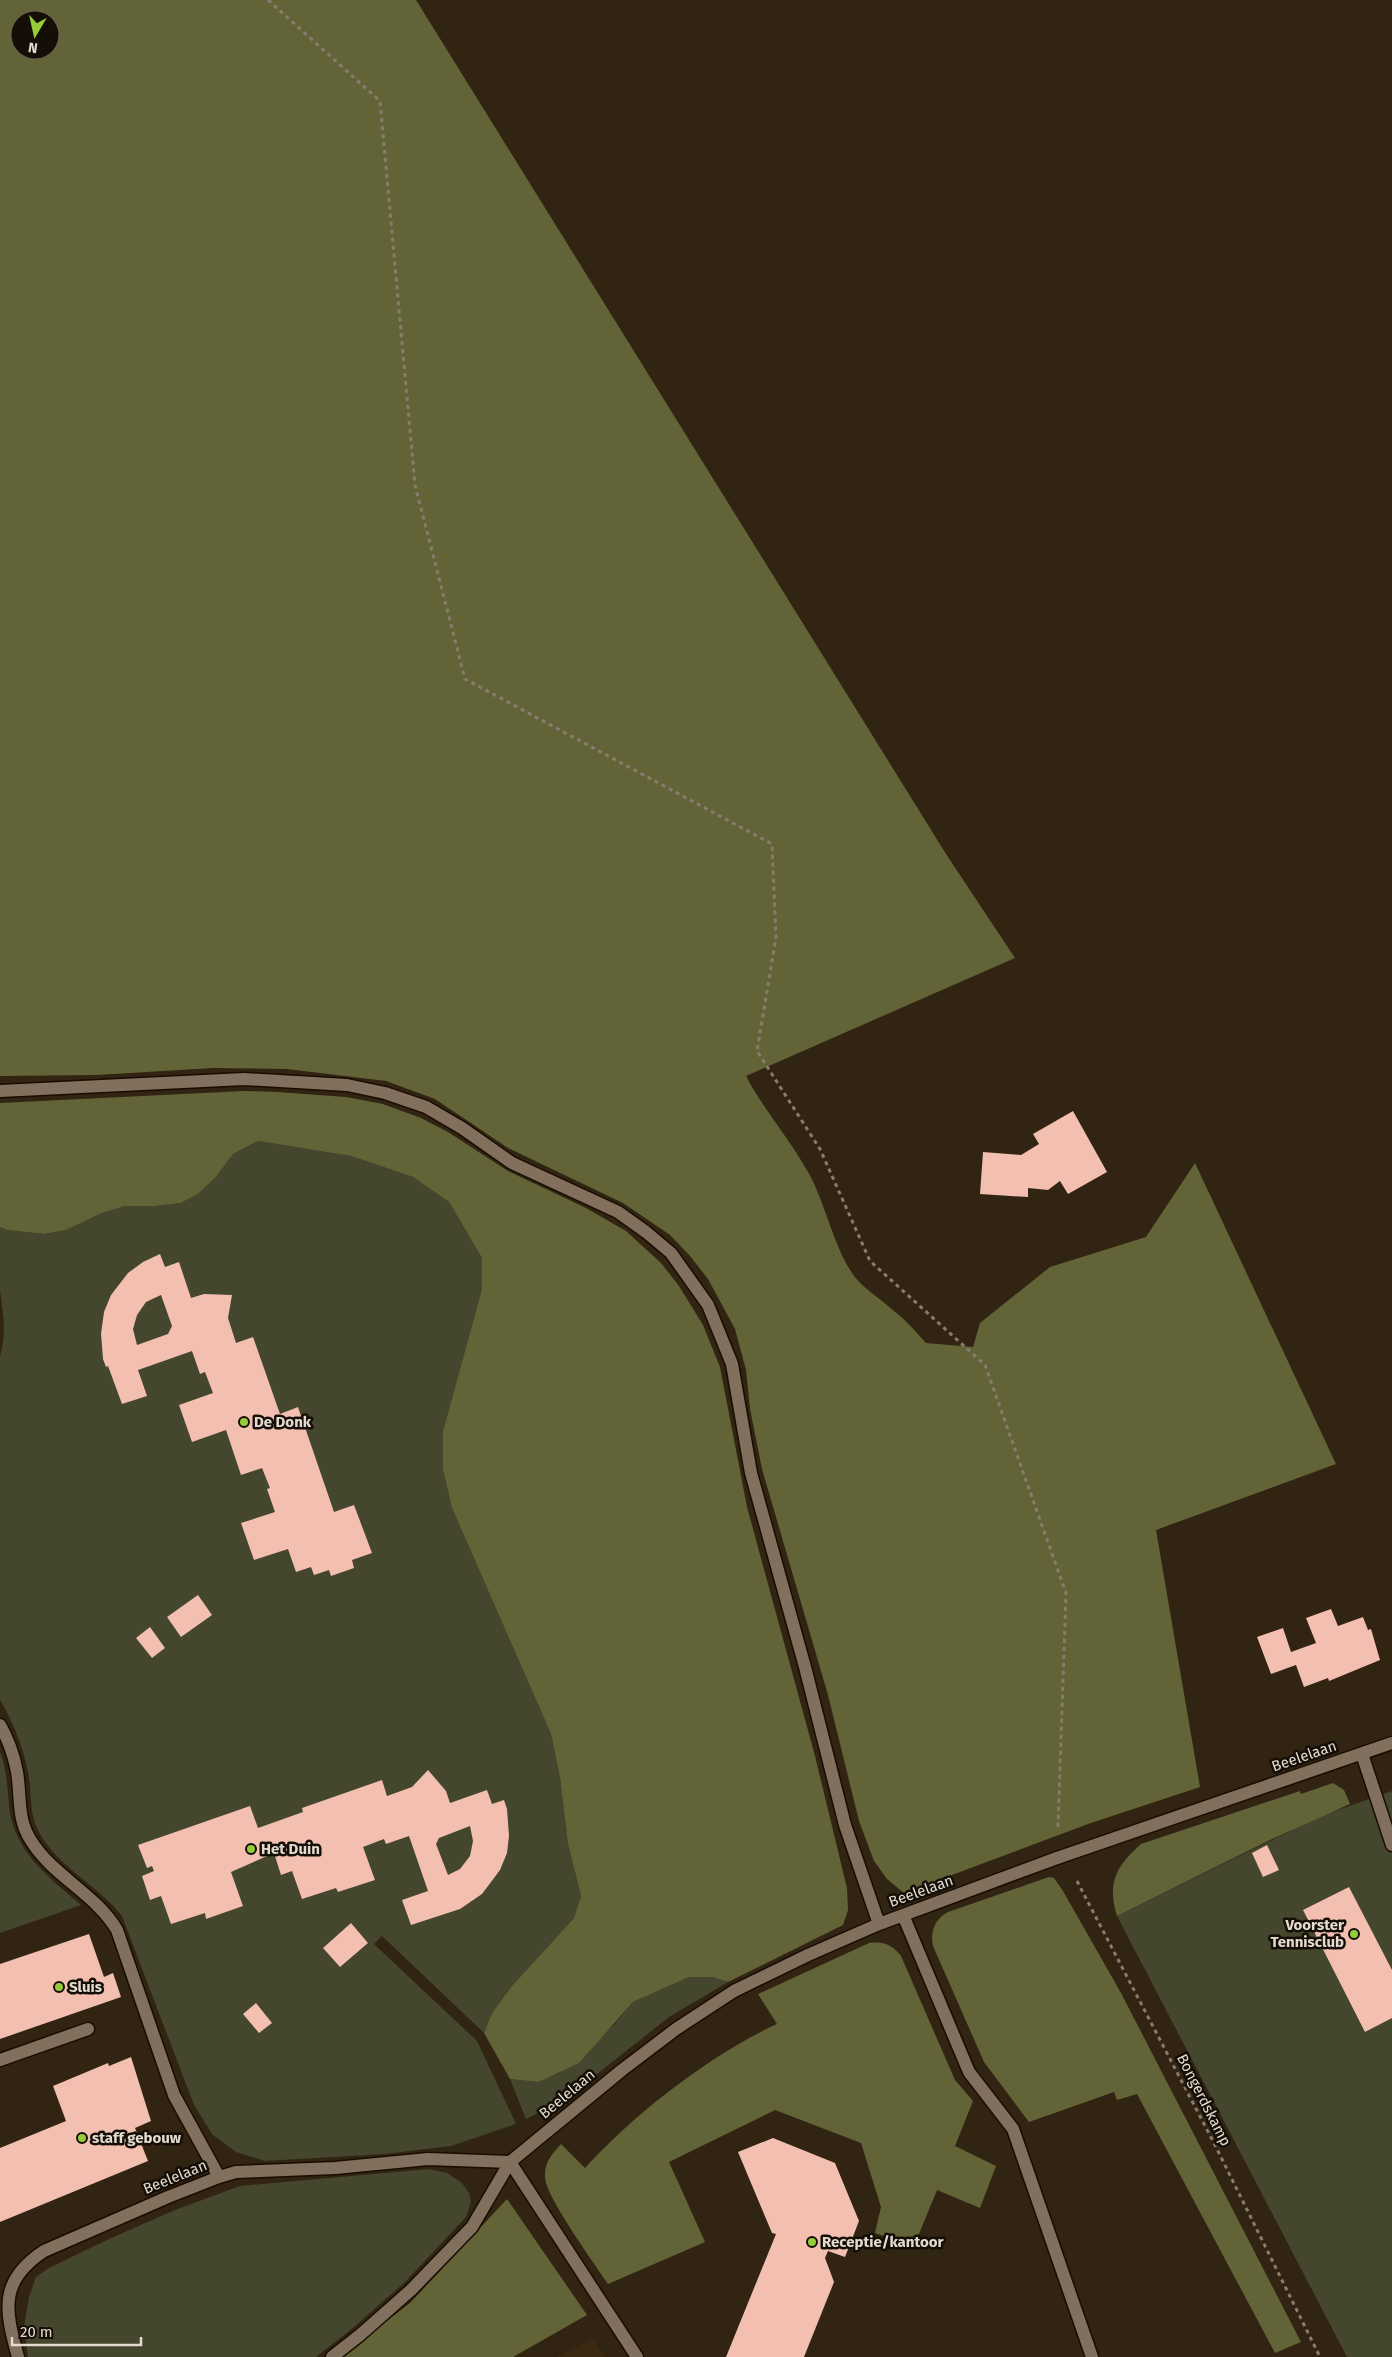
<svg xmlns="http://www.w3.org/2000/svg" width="1392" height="2357" viewBox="0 0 1392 2357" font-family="'Fira Sans',sans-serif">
  <rect width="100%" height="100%" fill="#312412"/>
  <path fill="#3b2911" d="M593,2339L605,2357H556Z"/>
  <path fill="#45462e" d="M258,1141L351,1156L413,1177L449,1202L482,1258V1289L443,1431V1470L452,1508L551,1734L560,1778L568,1844L581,1896L574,1918L511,1987L492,2013L484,2033L382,1936L374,1944L477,2041L516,2124L451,2146L384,2154L265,2161L236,2152L212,2134L194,2105L122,1916C98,1885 53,1864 37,1828C29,1811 32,1790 28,1772C23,1746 13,1722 0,1700V1356C7,1331 3,1315 0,1290C0,1270 0,1247 0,1227L7,1230L44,1234L66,1230L102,1213L125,1206H155L181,1203L198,1194L216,1177L233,1154Z
    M0,1752C8,1772 7,1792 10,1813C18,1855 50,1878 81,1905L0,1933Z
    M1392,1791V2357H1347L1117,1916L1321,1816Z
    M689,1977H713L728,1982L669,2017L568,2097L526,2119L510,2079L538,2082L613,2026L633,2002Z
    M429,2169L447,2173L462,2183L469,2193L471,2202L466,2217L405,2282L354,2327L316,2357H28L24,2326L29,2297L36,2277L49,2268L109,2239L175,2210L240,2186Z"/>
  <path fill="#626438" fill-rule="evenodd" d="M0,0H416L946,854L1015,958L746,1076C764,1110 789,1138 808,1172C826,1204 833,1246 854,1276C865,1290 881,1299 894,1311C906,1320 916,1332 926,1343L973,1347L980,1323L1050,1267L1146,1237L1195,1163L1336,1464L1156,1530L1200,1787L1088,1824L904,1893L887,1879L874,1861L859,1821L828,1695L762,1469L750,1409L746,1370L735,1329L708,1279L690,1256L670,1235L623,1203L508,1148L435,1099L386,1081L287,1069L213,1068L97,1075L0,1076ZM20,20H50V50H20Z
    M244,1091L277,1092L346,1097L383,1104L421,1118L448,1132L508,1171L586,1208L626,1231L661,1263L679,1286L703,1325L720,1367L747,1507L815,1756L847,1888L848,1910L843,1925L728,1982L713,1977H689L633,2002L579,2063L538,2082L510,2079L484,2033L492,2013L511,1987L574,1918L581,1896L568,1844L560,1778L551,1734L452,1508L443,1470V1431L482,1289V1258L449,1202L413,1177L351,1156L258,1141L233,1154L216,1177L198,1194L181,1203L155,1206H125L102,1213L66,1230L44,1234L7,1230L0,1227V1103Z
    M1333,1783L1344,1790L1350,1804L1268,1841L1117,1916C1107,1883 1116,1866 1141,1844L1300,1791L1301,1794Z
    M1049,1877L1054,1878L1063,1891L1121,1993L1301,2342L1275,2353L1137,2094L1117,2100L1114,2092L1029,2122L984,2062L933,1946C930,1931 935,1919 948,1912Z
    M869,1943C883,1941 893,1945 901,1956L955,2080L973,2101L955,2146L996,2166L980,2208L937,2190L914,2246L875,2233L881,2207L861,2143L775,2110L669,2162L705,2242L608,2284C595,2264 545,2196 545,2177C544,2163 552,2154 561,2144L585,2168C635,2113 710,2055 777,2024L758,1994Z
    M507,2199L587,2315L513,2357H340L410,2303Z"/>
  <path fill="#f3bfb0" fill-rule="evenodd" d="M1073,1111L1107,1172L1068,1194L1060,1181L1048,1190L1028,1188V1197L980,1194L983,1152L1021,1155L1039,1144L1033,1134Z
    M160,1254L165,1267L179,1262L191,1298L204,1294L232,1295L228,1318L236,1343L253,1337L280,1414L298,1407L334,1512L354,1505L372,1553L352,1560L354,1568L331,1576L329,1570L314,1575L311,1567L296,1572L288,1549L254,1560L241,1523L275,1512L267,1489L270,1488L262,1468L241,1475L226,1430L192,1442L179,1405L213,1393L205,1372L200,1374L192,1351L138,1370L147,1396L122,1404L108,1366L106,1367L103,1359L101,1334L104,1312L111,1295L128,1273L143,1262ZM161,1295L172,1326L168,1334L137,1345L133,1329L137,1315L146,1302Z
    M198,1595L212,1615L181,1637L167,1617Z
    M1331,1609L1338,1626L1363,1617L1368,1630L1371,1629L1380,1660L1329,1681L1328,1678L1304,1687L1296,1665L1271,1674L1257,1637L1283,1628L1291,1652L1316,1643L1306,1618Z
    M150,1627L165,1648L152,1658L136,1638Z
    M428,1770L446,1791L450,1803L487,1790L492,1804L504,1800L507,1809L509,1836L507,1853L500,1870L482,1894L460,1909L411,1925L402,1900L428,1891L409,1836L386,1844L384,1839L363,1847L375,1880L338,1892L336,1888L302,1899L292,1871L281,1875L274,1853L231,1872L243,1906L206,1919L205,1913L171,1924L161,1896L150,1900L142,1876L154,1871L152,1866L147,1868L138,1845L250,1806L258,1828L303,1812L302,1808L382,1780L387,1796L412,1787ZM470,1826L473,1841L470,1856L460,1869L448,1875L436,1844L439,1838Z
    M1267,1845L1279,1870L1263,1877L1252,1853Z
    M1349,1887L1392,1970V2018L1365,2032L1303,1910Z
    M351,1923L368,1943L340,1967L323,1948Z
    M89,1934L104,1977L113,1973L121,1997L0,2039V1964Z
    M256,2003L272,2023L259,2033L243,2014Z
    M131,2057L151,2121L135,2128L148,2161L0,2222V2148L66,2121L53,2086L108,2063L109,2066Z
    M773,2138L835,2163L859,2221L845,2257L828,2251L825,2258L834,2282L804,2357H726L776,2234L772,2233L738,2152Z"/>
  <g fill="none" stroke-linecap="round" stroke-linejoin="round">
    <defs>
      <path id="lane" d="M0,1091L244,1079L347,1085L385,1093L426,1107L462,1128L512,1163L618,1212L646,1232L671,1253L708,1305L732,1364L751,1473L805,1667L845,1825L879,1924
        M0,1725C8,1739 14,1756 17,1772C21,1794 17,1819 30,1839C52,1876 95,1893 117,1930L174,2095L219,2177
        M1362,1754L1392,1845
        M903,1915L969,2072L1013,2129L1092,2357
        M0,2060L88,2029
        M510,2162L637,2357
        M18,2357C4,2308 0,2280 44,2251L168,2197L219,2177L236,2172L335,2168L428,2159L510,2162
        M332,2357L360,2335L411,2290L472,2227L510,2162L622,2070L676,2029L734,1991L808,1955L879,1924L1057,1858"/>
      <path id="street" d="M1057,1858L1392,1743"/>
    </defs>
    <use href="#lane" stroke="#190c00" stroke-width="15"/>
    <use href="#street" stroke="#190c00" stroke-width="15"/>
    <path stroke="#877d6e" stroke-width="3" stroke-dasharray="4 4" stroke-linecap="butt" d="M268,0L380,101L415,485L465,679L772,844L776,938L757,1051L820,1149L870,1261L985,1365L1066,1593L1058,1827
      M1077,1881L1215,2145L1320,2357"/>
    <use href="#lane" stroke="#80705d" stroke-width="12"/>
    <use href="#street" stroke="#80705d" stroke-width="12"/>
  </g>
  <g fill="#95cc3a" stroke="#140e07" stroke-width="2">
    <circle cx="244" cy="1422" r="5"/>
    <circle cx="251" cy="1849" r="5"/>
    <circle cx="1354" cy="1934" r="5"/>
    <circle cx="59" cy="1987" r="5"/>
    <circle cx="82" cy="2138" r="5"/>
    <circle cx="812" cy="2242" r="5"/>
  </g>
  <g text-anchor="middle" stroke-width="5" stroke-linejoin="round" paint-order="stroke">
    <g font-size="15" font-weight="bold" fill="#e3dbd0" stroke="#140e07" text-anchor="start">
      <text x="254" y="1427">De Donk</text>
      <text x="261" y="1854">Het Duin</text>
      <text x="1344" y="1930" text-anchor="end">Voorster<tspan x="1344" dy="17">Tennisclub</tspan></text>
      <text x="69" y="1992">Sluis</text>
      <text x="92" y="2143">staff gebouw</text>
      <text x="822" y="2247">Receptie/kantoor</text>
    </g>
    <g font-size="15" fill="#e3dbd0" stroke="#140e07">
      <text transform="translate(1304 1756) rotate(-19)" y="5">Beelelaan</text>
      <text transform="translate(921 1891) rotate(-20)" y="5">Beelelaan</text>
      <text transform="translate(567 2094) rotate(-40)" y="5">Beelelaan</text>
      <text transform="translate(1204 2100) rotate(63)" y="5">Bongerdskamp</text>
      <text transform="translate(175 2177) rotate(-22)" y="5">Beelelaan</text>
    </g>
  </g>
  <g transform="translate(35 35) rotate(189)"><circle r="24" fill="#140e07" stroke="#676057"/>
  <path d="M0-4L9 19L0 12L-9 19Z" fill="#95cc3a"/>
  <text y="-8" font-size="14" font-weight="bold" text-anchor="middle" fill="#e3dbd0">N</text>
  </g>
  <path d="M12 2337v8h129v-8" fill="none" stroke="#e3dbd0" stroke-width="2.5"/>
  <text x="20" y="2337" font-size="15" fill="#e3dbd0" stroke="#140e07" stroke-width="4" paint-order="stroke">20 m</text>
</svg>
